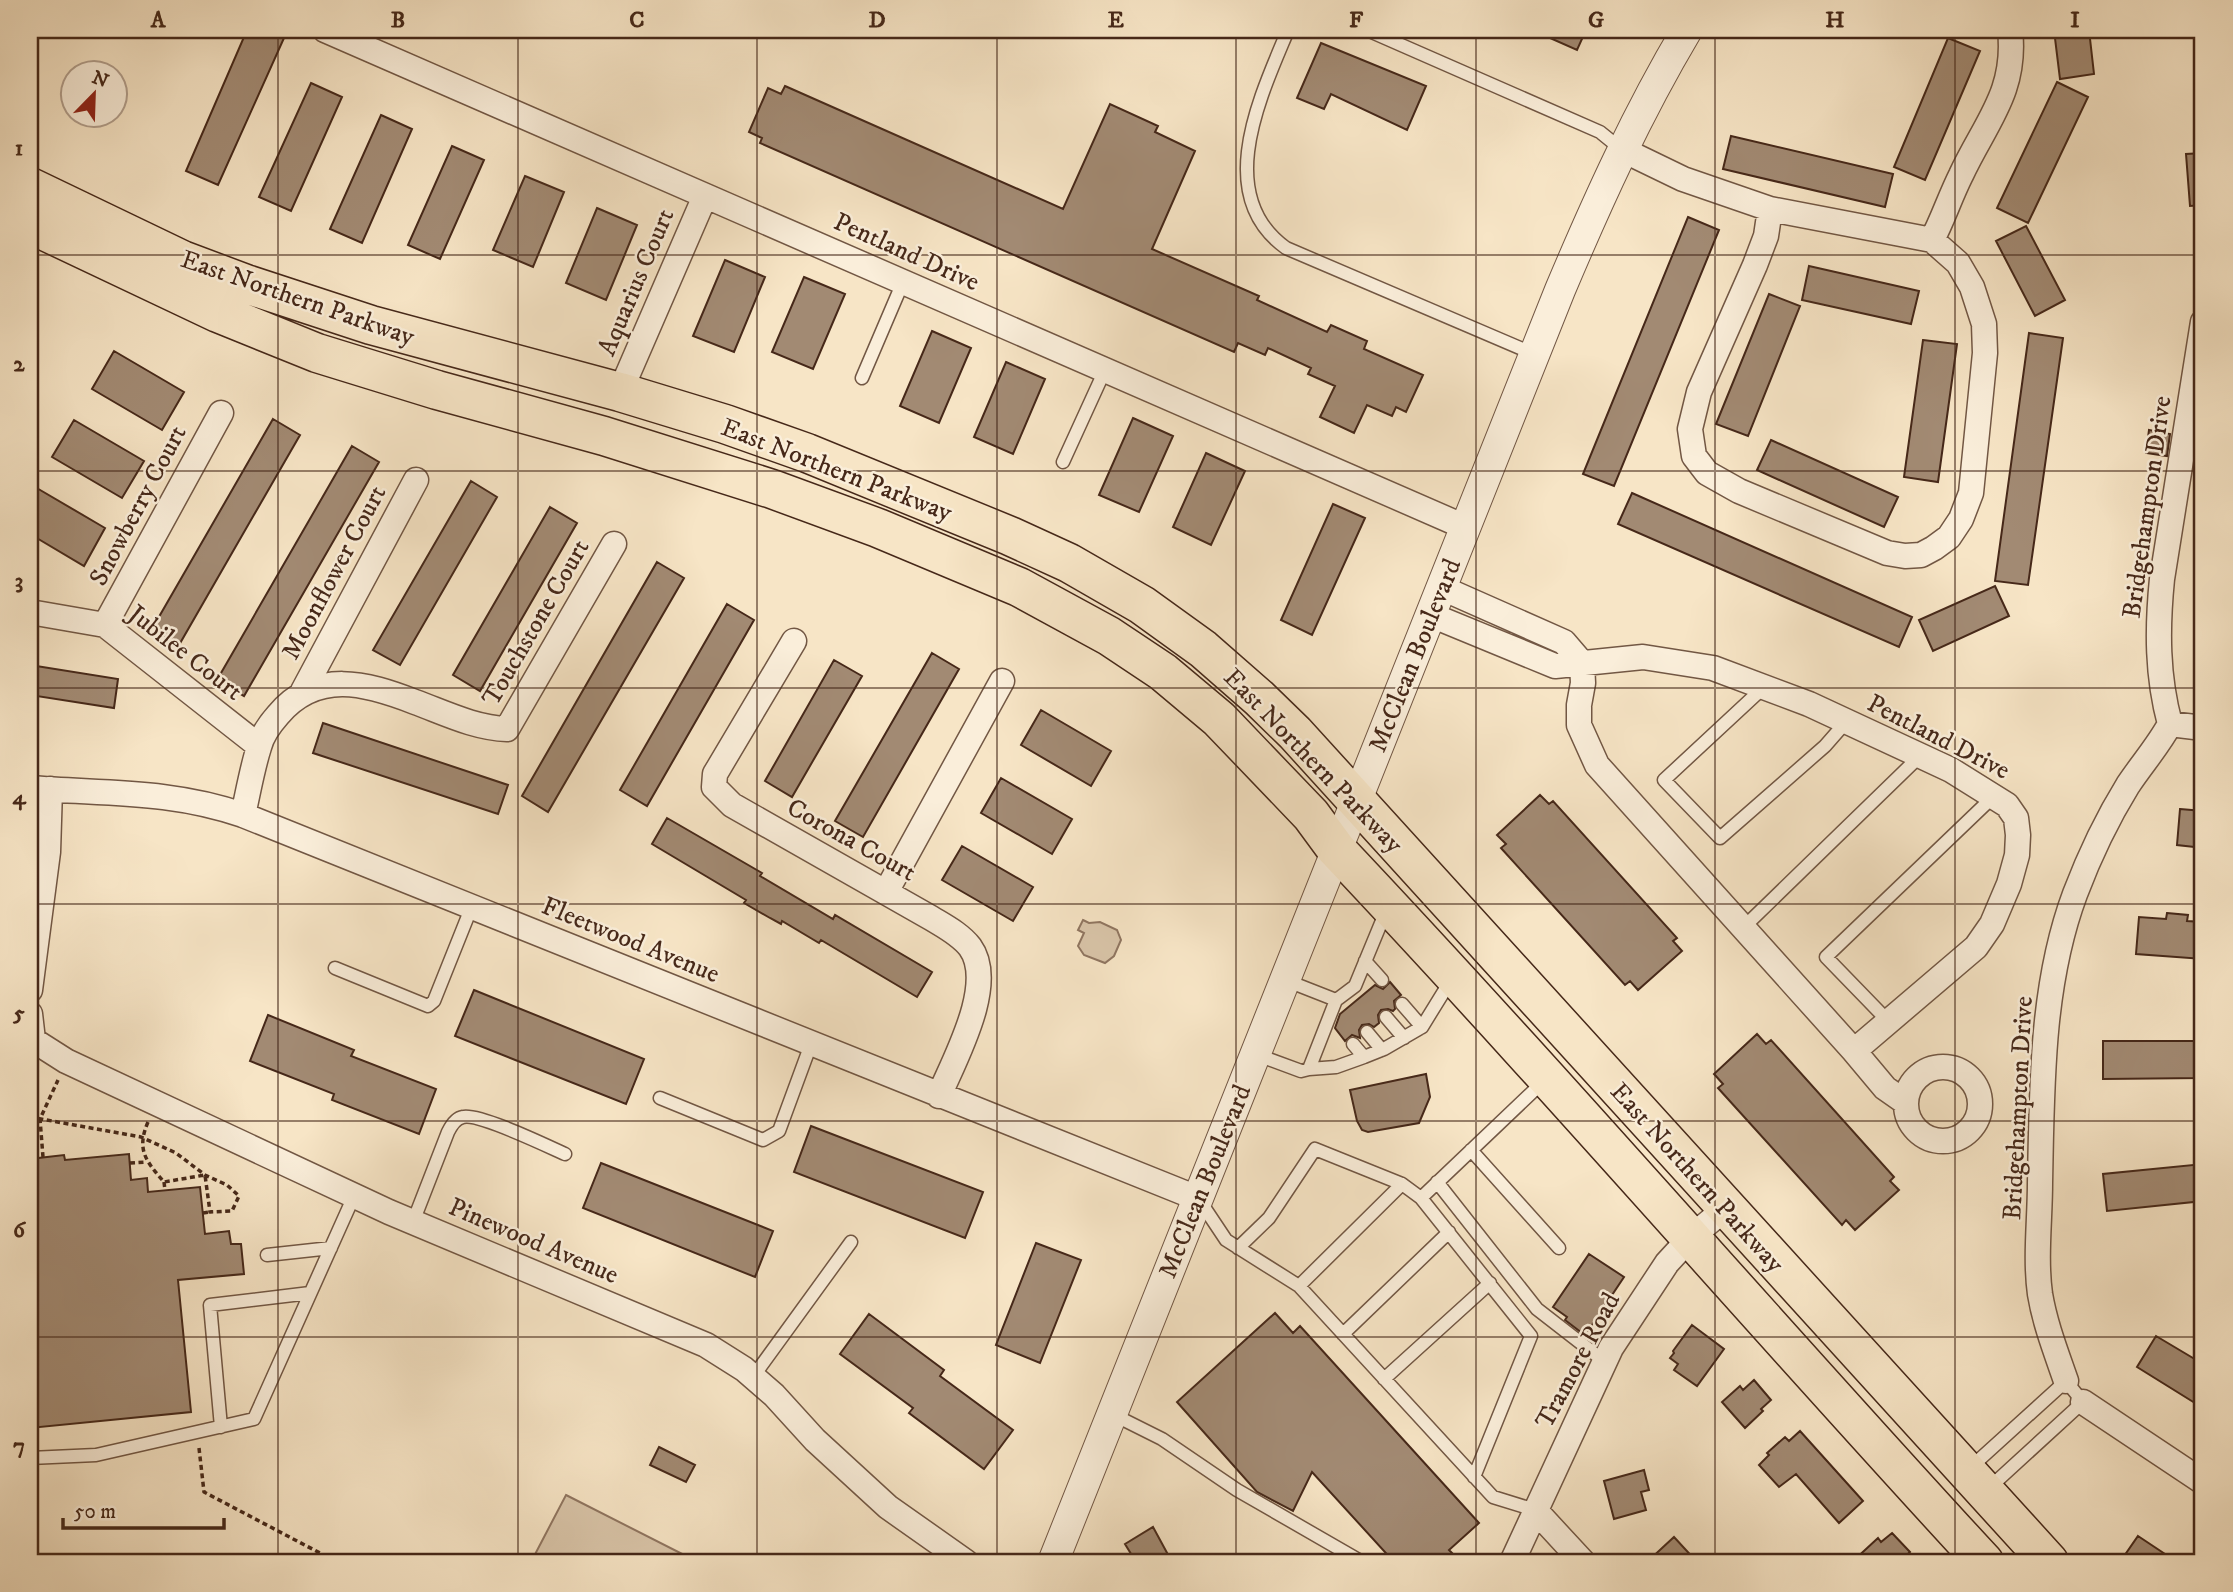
<svg xmlns="http://www.w3.org/2000/svg" width="2233" height="1592" viewBox="0 0 2233 1592" font-family="'IM FELL DW Pica',serif">
  <rect width="100%" height="100%" fill="#f7e5c6"/>
  <filter id="stains"><feTurbulence type="fractalNoise" baseFrequency=".00286" numOctaves="4"/><feColorMatrix values="0 0 0 0 .2 0 0 0 0 .09 0 0 0 0 .02 0 0 0 .5 -.17"/></filter>
  <radialGradient id="worn" r=".72"><stop offset=".6" stop-color="#630" stop-opacity="0"/><stop offset="1" stop-color="#630" stop-opacity=".3"/></radialGradient>
  <path fill="#d9c5a9" stroke="#907661" stroke-width="2" d="M1083,920L1089,923L1100,922L1117,930L1121,940L1114,956L1105,963L1084,955L1078,946L1084,933L1078,930Z
    M566,1495L698,1562H531Z"/>
  <path fill="#a28a73" stroke="#462819" stroke-width="2" d="M247,30H265L284,38L218,185L186,171Z
    M1532,30H1586L1577,50Z
    M2054,30H2089L2094,74L2060,79Z
    M1948,38L1980,51L1925,180L1894,167Z
    M1321,43L1426,86L1407,130L1331,94L1324,109L1297,98Z
    M2057,82L2088,97L2028,223L1997,208Z
    M311,83L342,97L291,211L259,197Z
    M785,86L1063,209L1110,104L1158,126L1155,132L1195,151L1152,249L1259,296L1257,300L1327,332L1331,325L1367,341L1364,349L1423,375L1406,412L1396,407L1392,416L1367,405L1354,433L1320,417L1335,386L1308,374L1311,368L1268,348L1265,355L1238,343L1234,352L760,143L762,138L749,132L768,88L781,94Z
    M381,115L412,129L362,243L330,229Z
    M1731,136L1893,174L1885,207L1723,169Z
    M452,146L484,160L440,259L408,245Z
    M2203,153V205L2190,206L2186,154Z
    M525,176L564,192L533,267L493,250Z
    M597,208L637,225L606,300L566,283Z
    M1688,217L1719,230L1614,486L1583,474Z
    M2026,226L2065,300L2035,316L1996,241Z
    M725,260L765,277L734,352L693,336Z
    M1809,266L1919,291L1911,324L1802,300Z
    M804,277L845,294L813,369L772,352Z
    M1769,294L1800,306L1748,436L1716,424Z
    M932,331L971,348L939,423L900,406Z
    M2029,333L2063,338L2028,585L1995,581Z
    M1923,340L1957,344L1938,482L1904,477Z
    M114,351L184,392L162,430L92,389Z
    M1006,362L1045,379L1013,454L974,437Z
    M1133,418L1173,436L1139,512L1099,495Z
    M273,419L300,435L179,645L152,629Z
    M74,420L144,461L122,498L52,457Z
    M2149,430L2170,434L2167,456L2146,453Z
    M1771,440L1898,497L1884,527L1757,470Z
    M352,446L379,462L244,696L217,680Z
    M1206,453L1245,471L1211,545L1173,527Z
    M471,481L497,497L400,665L373,650Z
    M35,487L105,528L84,566L30,534V496Z
    M1632,493L1912,617L1899,647L1618,524Z
    M1333,504L1365,518L1312,635L1281,620Z
    M550,507L577,523L480,691L453,675Z
    M657,562L684,578L548,812L522,796Z
    M1995,586L2009,616L1933,651L1919,620Z
    M727,604L754,620L647,806L620,790Z
    M932,653L959,669L863,837L835,821Z
    M834,660L862,676L792,797L765,781Z
    M30,665L118,679L114,708L30,695Z
    M1041,710L1111,751L1091,786L1021,745Z
    M323,723L508,785L498,814L313,753Z
    M1001,778L1072,819L1052,854L981,813Z
    M1540,795L1549,804L1553,801L1677,938L1673,941L1682,951L1638,990L1630,981L1625,985L1501,848L1506,844L1497,835Z
    M2180,809L2203,811V848L2177,845Z
    M667,818L762,873L760,876L833,919L835,915L932,972L917,997L821,940L819,943L782,921L781,924L770,918L744,903L746,900L652,844Z
    M962,846L1033,887L1013,921L942,880Z
    M2167,913L2188,915L2187,921L2203,922V959L2136,954L2139,917L2166,919Z
    M1390,982L1401,995L1394,1001L1395,1009L1393,1011L1388,1009L1381,1010L1378,1015L1379,1023L1374,1027L1369,1024L1362,1025L1359,1030L1360,1038L1352,1035L1345,1041L1335,1028L1340,1014L1375,985L1383,989Z
    M474,990L644,1059L626,1104L455,1036Z
    M268,1015L354,1050L351,1056L436,1089L419,1134L332,1100L334,1094L250,1061Z
    M1757,1034L1766,1044L1771,1040L1894,1177L1890,1181L1899,1190L1855,1230L1846,1220L1842,1225L1718,1088L1723,1084L1714,1074Z
    M2103,1041H2203V1078L2103,1079Z
    M1426,1074L1430,1097L1419,1123L1368,1132L1362,1130L1357,1121L1350,1090Z
    M811,1126L983,1192L965,1238L794,1172Z
    M129,1154L131,1180L147,1178L148,1192L200,1187L205,1234L229,1231L231,1244H241L244,1274L178,1280L191,1412L30,1428V1159L64,1155L65,1160Z
    M601,1163L773,1231L755,1277L583,1208Z
    M2203,1164V1201L2107,1211L2103,1174Z
    M1036,1243L1081,1260L1040,1363L996,1345Z
    M1589,1254L1624,1277L1588,1331L1585,1329L1582,1333L1565,1320L1567,1317L1553,1307Z
    M1275,1313L1293,1333L1300,1326L1479,1523L1449,1550L1453,1554L1444,1562H1394L1312,1472L1293,1511L1257,1492L1177,1402Z
    M869,1314L944,1370L940,1376L1013,1430L984,1469L909,1413L913,1408L840,1354Z
    M1692,1325L1724,1349L1697,1386L1674,1370L1678,1364L1670,1358L1674,1353L1673,1351Z
    M2156,1336L2203,1364V1408L2137,1367Z
    M1754,1380L1771,1400L1761,1409L1763,1411L1745,1428L1722,1402L1740,1386L1743,1390Z
    M1800,1431L1863,1501L1839,1523L1796,1474L1779,1487L1759,1465L1769,1455L1767,1453L1785,1437L1789,1441Z
    M659,1447L695,1465L686,1482L650,1465Z
    M1644,1470L1649,1490L1641,1492L1646,1510L1614,1519L1604,1481Z
    M1153,1527L1172,1562H1136L1125,1544Z
    M1892,1533L1910,1552L1899,1562H1852L1878,1538L1881,1542Z
    M2138,1536L2177,1562H2120Z
    M1674,1537L1697,1562H1647Z"/>
  <g fill="none" stroke-linecap="round" stroke-linejoin="round">
    <defs>
      <path id="service" d="M1288,30C1261,95 1212,195 1286,248L1534,354
        M1367,30L1600,132L1621,149
        M862,378L903,282
        M1063,462L1105,370
        M1763,688L1664,780L1720,838L1825,746L1846,722
        M1744,927L1920,756
        M1365,961L1382,980
        M335,968L428,1006L434,1001L472,906
        M1285,980L1336,1000L1339,998L1355,986L1386,911
        M1402,1004L1422,1027
        M1386,1017L1404,1038
        M1889,1022L1826,957L1994,796
        M1367,1032L1382,1050
        M1353,1044L1364,1057
        M1255,1054L1301,1071L1309,1069L1336,1000
        M1309,1069L1336,1067L1364,1057L1384,1049L1422,1027L1451,980
        M660,1098L763,1140L779,1131L811,1044
        M1471,1150L1559,1248
        M1437,1182L1537,1309L1604,1361
        M1421,1198L1531,1336L1474,1477
        M1200,1201L1226,1240L1299,1286L1402,1184L1421,1198L1545,1080
        M413,1222L448,1132C451,1126 456,1118 463,1117C479,1113 547,1146 565,1154
        M1238,1248L1269,1218L1315,1149L1402,1184
        M267,1255L331,1248
        M1299,1286L1493,1497L1535,1510
        M1343,1334L1449,1232
        M753,1377L851,1242
        M1384,1379L1490,1283
        M1112,1414L1162,1439L1237,1490L1362,1562
        M221,1427L210,1305L310,1293
        M30,1458L96,1455L254,1419L354,1196
        M1970,1468L2066,1381L2083,1402L1988,1489"/>
      <path id="minor" d="M325,30L1465,527
        M1621,149L1683,179L1770,209L1932,240L1958,263L1972,287L1984,324L1985,353L1971,493L1961,519L1949,537L1934,548L1921,555L1905,556L1887,553L1739,491L1707,473L1694,456L1690,429L1699,392L1755,265L1766,236L1770,209
        M1932,240C1943,219 1950,197 1961,175C1985,123 2017,92 2010,30
        M620,392L705,196
        M1442,588L1564,642L1582,663L1583,683L1579,705V725L1597,765L1854,1051L1885,1088L1905,1102
        M30,612L105,625L259,746
        M1431,615L1555,666L1643,657L1713,668L1809,704L1951,770L2007,805L2016,818L2018,835L2017,855L2009,884L1992,924L1976,947L1854,1051
        M105,625L221,413
        M794,641L715,774L714,787L732,805L931,918C944,926 960,934 970,947C997,984 954,1060 939,1096
        M303,691L416,480
        M2170,724L2203,728
        M30,788C105,794 171,790 243,815L1197,1198
        M243,815C248,793 252,769 259,747C262,735 270,724 278,715C317,669 366,683 415,702C445,713 475,728 507,729L614,544
        M886,892L1002,681
        M30,990L48,852L50,789
        M30,1014L33,1040L66,1061L389,1212L706,1345L744,1369L774,1395L815,1440L888,1507L966,1562
        M1906 1104a37 37 0 1 1 74 0a37 37 0 1 1-74 0Z
        M2066,1381C2056,1352 2045,1324 2040,1294C2035,1258 2040,1219 2040,1183C2042,1087 2041,985 2075,894C2089,857 2107,819 2128,785C2142,764 2158,746 2170,724C2157,676 2157,629 2162,579L2203,322
        M2083,1402L2203,1482
        M1535,1510L1583,1562
        M1512,1562L1611,1348L1667,1263L1690,1238L1726,1208"/>
      <path id="tertiary" d="M1053,1562L1560,290C1598,200 1637,114 1687,30"/>
      <path id="primary" d="M30,187L182,260L246,284L371,325L620,392L725,424L807,453L1010,536L1069,563L1142,605L1203,649L1259,698L1295,733L2049,1562
        M30,224L218,313L317,353L437,390L604,436L772,489L878,528L1019,587L1109,636L1163,672L1219,719L1311,815L1336,849C1557,1083 1766,1326 1984,1562"/>
    </defs>
    <use href="#service" stroke="#725744" stroke-width="15"/>
    <use href="#minor" stroke="#725744" stroke-width="27"/>
    <use href="#tertiary" stroke="#725744" stroke-width="32"/>
    <use href="#primary" stroke="#462819" stroke-width="41"/>
    <path stroke="#462819" stroke-width="3.5" stroke-dasharray="5 3.5" stroke-linecap="butt" d="M30,1117L141,1137L176,1153L205,1175L227,1185L239,1196L232,1211L210,1212L205,1175
      M148,1122C136,1150 146,1161 164,1182L205,1175
      M43,1157L40,1119L58,1080
      M130,1163L146,1162
      M164,1182L165,1190
      M203,1213L210,1212
      M199,1448L204,1492L337,1562
      M372,1562L374,1557"/>
    <use href="#service" stroke="#faeeda" stroke-width="12"/>
    <use href="#minor" stroke="#faeeda" stroke-width="24"/>
    <use href="#tertiary" stroke="#faeeda" stroke-width="30"/>
    <use href="#primary" stroke="#f7e5c6" stroke-width="38"/>
  </g>
  <path fill="none" stroke="#462819" stroke-width="2" stroke-opacity="0.55" d="M278,30V1562M518,30V1562M757,30V1562M997,30V1562M1236,30V1562M1476,30V1562M1715,30V1562M1955,30V1562M30,255H2203M30,471H2203M30,688H2203M30,904H2203M30,1121H2203M30,1337H2203"/>
  <g text-anchor="middle" stroke-width="5" stroke-linejoin="round" paint-order="stroke">
    <g font-size="26" fill="#462819" stroke="#faeeda">
      <text transform="translate(907 251) rotate(24)" y="9">Pentland Drive</text>
      <text transform="translate(635 282) rotate(-67)" y="9">Aquarius Court</text>
      <text transform="translate(298 297) rotate(19)" y="9">East Northern Parkway</text>
      <text transform="translate(837 469) rotate(21)" y="9">East Northern Parkway</text>
      <text transform="translate(137 505) rotate(-62)" y="9">Snowberry Court</text>
      <text transform="translate(2146 507) rotate(-82)" y="9">Bridgehampton Drive</text>
      <text transform="translate(333 572) rotate(-62)" y="9">Moonflower Court</text>
      <text transform="translate(535 622) rotate(-60)" y="9">Touchstone Court</text>
      <text transform="translate(186 652) rotate(38)" y="9">Jubilee Court</text>
      <text transform="translate(1414 655) rotate(-68)" y="9">McClean Boulevard</text>
      <text transform="translate(1939 736) rotate(27)" y="9">Pentland Drive</text>
      <text transform="translate(1314 760) rotate(46)" y="9">East Northern Parkway</text>
      <text transform="translate(852 839) rotate(29)" y="9">Corona Court</text>
      <text transform="translate(631 939) rotate(22)" y="9">Fleetwood Avenue</text>
      <text transform="translate(2017 1108) rotate(-87)" y="9">Bridgehampton Drive</text>
      <text transform="translate(1698 1177) rotate(48)" y="9">East Northern Parkway</text>
      <text transform="translate(1204 1181) rotate(-68)" y="9">McClean Boulevard</text>
      <text transform="translate(534 1240) rotate(23)" y="9">Pinewood Avenue</text>
      <text transform="translate(1577 1360) rotate(-62)" y="9">Tramore Road</text>
    </g>
  </g>
  <rect width="2233" height="1592" fill="none" stroke="#f7e5c6" stroke-width="77"/>
  <g transform="translate(94 94) rotate(23)"><circle r="33" fill="#faeeda" stroke="#b29f8d" stroke-width="2"/>
  <path d="M0-5L12 26L0 18L-12 26Z" fill="#8f2418"/>
  <text y="-10" font-size="19" font-weight="bold" text-anchor="middle" fill="#462819">N</text>
  </g>
  <path d="M63 1518v10h161v-10" fill="none" stroke="#462819" stroke-width="3.5"/>
  <text x="74" y="1518" font-size="21" fill="#462819" stroke="#faeeda" stroke-width="5" paint-order="stroke">50 m</text>
  <rect x="38" y="38" width="2156" height="1516" fill="none" stroke="#462819" stroke-width="2.5"/>
  <g font-size="23" text-anchor="middle" font-weight="bold" fill="#462819">
    <text x="158" y="27">A</text>
    <text x="398" y="27">B</text>
    <text x="637" y="27">C</text>
    <text x="877" y="27">D</text>
    <text x="1116" y="27">E</text>
    <text x="1356" y="27">F</text>
    <text x="1596" y="27">G</text>
    <text x="1835" y="27">H</text>
    <text x="2075" y="27">I</text>
    <text x="19" y="155">1</text>
    <text x="19" y="371">2</text>
    <text x="19" y="588">3</text>
    <text x="19" y="804">4</text>
    <text x="19" y="1020">5</text>
    <text x="19" y="1237">6</text>
    <text x="19" y="1453">7</text>
  </g>
  <rect width="100%" height="100%" filter="url(#stains)"/>
  <rect width="100%" height="100%" fill="url(#worn)"/>
</svg>
